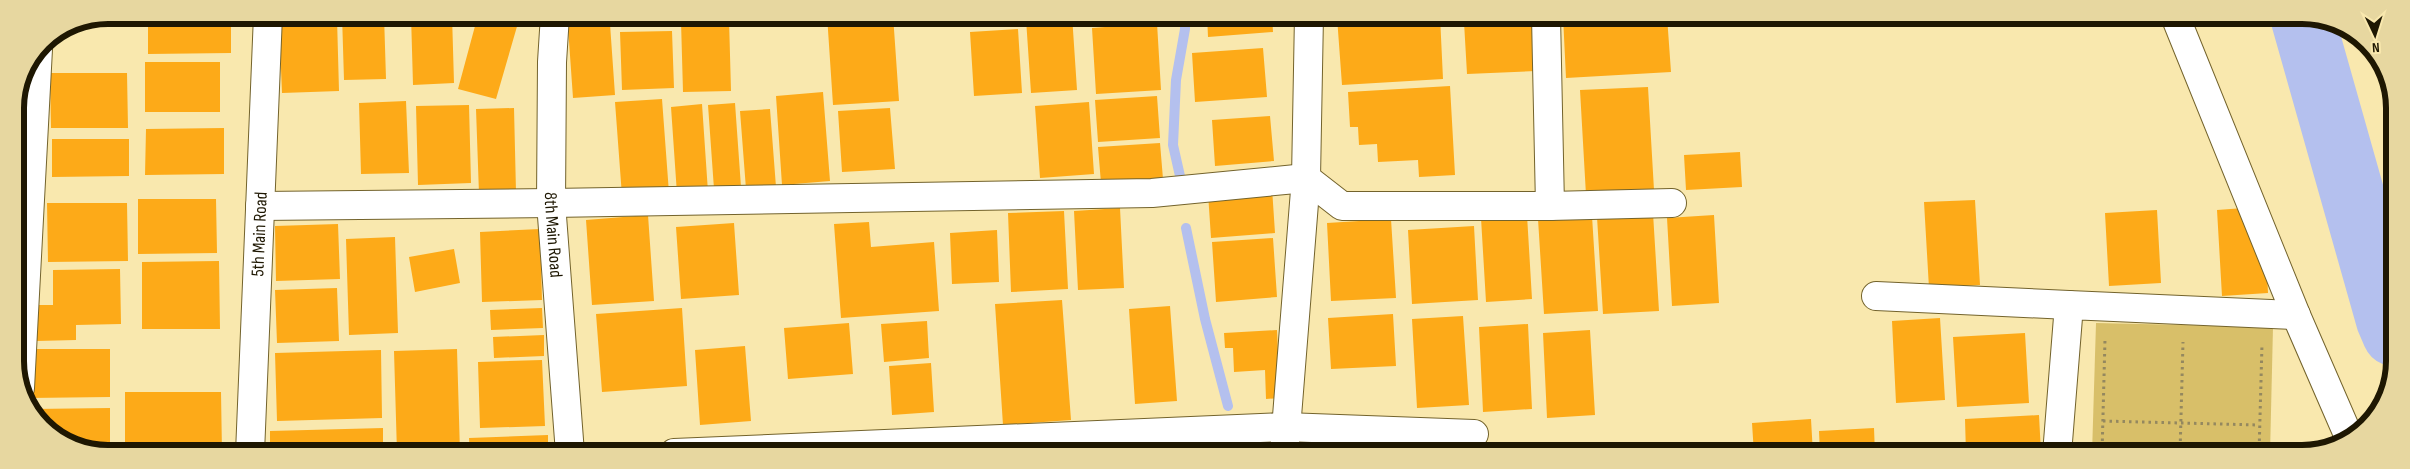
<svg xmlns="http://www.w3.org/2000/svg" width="2410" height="469" viewBox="0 0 2410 469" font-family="'Sofia Sans Condensed',sans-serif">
  <rect width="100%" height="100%" fill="#f9e8ae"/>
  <path fill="#d8bf69" d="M2096,323L2273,327L2270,454H2092Z"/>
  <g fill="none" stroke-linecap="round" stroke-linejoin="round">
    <path stroke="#b4c0ee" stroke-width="10" d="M1180,176L1173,145L1176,80L1185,29V15
      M1186,228L1205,319L1228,406"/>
    <path stroke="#b4c0ee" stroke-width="64" d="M2302,16L2388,320L2394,334"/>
  </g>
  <path fill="#fdaa18" d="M148,15H231V53L148,54Z
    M342,15H384L386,79L344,80Z
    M411,15H452L454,83L413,85Z
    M478,15H491L518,23L496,99L458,89Z
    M827,15H893L899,101L833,105Z
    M1072,15L1077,90L1031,93L1026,19Z
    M1207,15H1272L1273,32L1208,37Z
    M1362,15L1440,16L1443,79L1342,85L1337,17Z
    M1563,16H1667L1671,72L1566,78Z
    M337,18L339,91L282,93L279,20Z
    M1533,18L1536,71L1467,74L1464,22Z
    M729,19L731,91L683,92L681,21Z
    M1157,23L1161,90L1096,94L1092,28Z
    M610,24L615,95L573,98L568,27Z
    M1018,29L1022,93L974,96L970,32Z
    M672,31L674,88L622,90L620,32Z
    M1263,48L1267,97L1195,102L1192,53Z
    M145,62H220V112H145Z
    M50,73H127L128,128H51Z
    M1450,86L1455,175L1419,177L1418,160L1378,162L1377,144L1359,145L1358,127H1350L1348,92Z
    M1648,87L1654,190L1586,195L1580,90Z
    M823,92L830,181L782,185L776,96Z
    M1157,96L1160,138L1098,142L1095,100Z
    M662,99L669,193L622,196L615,102Z
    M406,101L409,173L361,174L359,103Z
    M1089,102L1094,174L1040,178L1035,106Z
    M735,103L741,187L714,189L708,105Z
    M702,104L708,192L677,194L671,107Z
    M469,105L471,183L418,185L416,106Z
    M514,108L516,192L479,194L476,109Z
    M890,108L895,169L842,172L838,111Z
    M770,109L776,187L746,189L740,111Z
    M1270,116L1274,161L1215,166L1212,120Z
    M224,128V174L145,175L146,129Z
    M52,139H129V176L52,177Z
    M1160,143L1163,179L1101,183L1098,147Z
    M1740,152L1742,187L1686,190L1684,155Z
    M1272,188L1275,233L1211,238L1208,193Z
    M138,199H216L217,253L138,254Z
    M1975,200L1980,285L1929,288L1924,202Z
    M47,203H127L128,261L48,262Z
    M1120,208L1124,288L1078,290L1074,211Z
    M2244,208L2262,251L2263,272L2267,271L2268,293L2222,296L2217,210Z
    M2157,210L2161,283L2109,286L2105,213Z
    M1064,211L1068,289L1011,292L1008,213Z
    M1653,213L1659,311L1603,314L1597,217Z
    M648,215L654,301L592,305L586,220Z
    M1527,215L1532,299L1486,302L1481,218Z
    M1714,215L1719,303L1672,306L1667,218Z
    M1592,216L1598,311L1544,314L1538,219Z
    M1391,219L1396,298L1331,301L1327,223Z
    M869,222L871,247L934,242L939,311L841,318L834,224Z
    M734,223L739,295L681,299L676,227Z
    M338,224L340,279L276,281L275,226Z
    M1474,226L1478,300L1412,304L1408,230Z
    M540,229L542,300L482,302L480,232Z
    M997,230L999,282L952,284L950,233Z
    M395,237L398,333L349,335L346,239Z
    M1273,238L1277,297L1216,302L1212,242Z
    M454,249L460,283L415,292L409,257Z
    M219,261L220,329H142V262Z
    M120,269L121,324L76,325V340L36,341V305H53V270Z
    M337,288L339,341L277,343L275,290Z
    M1062,300L1071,420L1003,425L995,304Z
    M1170,306L1177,401L1135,404L1129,309Z
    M542,308L543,328L491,330L490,310Z
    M682,308L687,386L602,392L596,314Z
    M1393,314L1396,366L1331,369L1328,318Z
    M1463,316L1469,405L1417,408L1412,319Z
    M1940,318L1945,400L1896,403L1892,321Z
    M927,321L929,358L884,362L881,324Z
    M849,323L853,374L788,379L784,328Z
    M1528,324L1532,409L1483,412L1479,327Z
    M1277,330L1280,398L1266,399L1265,370L1234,372L1233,348H1225L1224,333Z
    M1590,330L1595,415L1547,418L1543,333Z
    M2025,333L2029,403L1957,407L1953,337Z
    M544,335V356L494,358L493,337Z
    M745,346L751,421L700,425L695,350Z
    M29,349H110V397L29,398Z
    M457,349L460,453H397L394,351Z
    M381,350L382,418L277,421L275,353Z
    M542,360L545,426L480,428L478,362Z
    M931,363L934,412L892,415L889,366Z
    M125,392H221L222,453H125Z
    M110,408V453H96L46,431L33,409Z
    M2039,415L2041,453L1966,454L1965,419Z
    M1811,419L1813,454H1754L1752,423Z
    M383,428V453H270V431Z
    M1874,428L1875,454H1820L1819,431Z
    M548,435V453H470L469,438Z
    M2330,439L2332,444L2308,454H2293Z
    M1124,448V453H1072V451Z"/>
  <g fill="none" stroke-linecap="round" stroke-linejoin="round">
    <defs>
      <g id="street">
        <path id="s1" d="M555,15L552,62L551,203L570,453"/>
        <path d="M1546,16L1550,206"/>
        <path d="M2175,16L2296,315L2349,437"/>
        <path d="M260,206L551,203L1152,193L1306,178L1342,206H1550L1672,203"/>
        <path d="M1876,296L2069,305"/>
        <path d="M20,388L38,49"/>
        <path id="s2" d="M250,453L268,15"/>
        <path d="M674,453L1285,427L1474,434"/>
        <path d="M1284,454L1306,178L1309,15"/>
        <path d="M2057,454L2069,305L2296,315"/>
      </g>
    </defs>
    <use href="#street" stroke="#73632c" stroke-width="30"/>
    <path stroke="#94885f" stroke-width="3" stroke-dasharray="2.5 4" stroke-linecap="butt" d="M2103,421L2259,425
      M2102,454L2105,339
      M2180,454L2183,342
      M2259,454L2262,344"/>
    <use href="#street" stroke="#fff" stroke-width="28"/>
  </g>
  <g text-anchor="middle" stroke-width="5" stroke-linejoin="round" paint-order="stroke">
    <g font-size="18" fill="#1e1702" stroke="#f9e8ae">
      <text dy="6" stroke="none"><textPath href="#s2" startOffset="219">5th Main Road</textPath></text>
      <text dy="6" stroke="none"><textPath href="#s1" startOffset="220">8th Main Road</textPath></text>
    </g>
  </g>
  <path d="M0 0H2410V469H0ZM108 24H2302A84 84 0 0 1 2386 108V361A84 84 0 0 1 2302 445H108A84 84 0 0 1 24 361V108A84 84 0 0 1 108 24Z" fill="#e7d7a0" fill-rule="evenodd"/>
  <path fill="none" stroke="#1e1702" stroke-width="6" d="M108 24H2302A84 84 0 0 1 2386 108V361A84 84 0 0 1 2302 445H108A84 84 0 0 1 24 361V108A84 84 0 0 1 108 24Z"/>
  <g transform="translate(2375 35) rotate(176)" stroke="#f9e8ae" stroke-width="4" paint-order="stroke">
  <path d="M0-4L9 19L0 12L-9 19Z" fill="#1e1702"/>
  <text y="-8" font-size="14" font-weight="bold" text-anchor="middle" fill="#1e1702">N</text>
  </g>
</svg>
